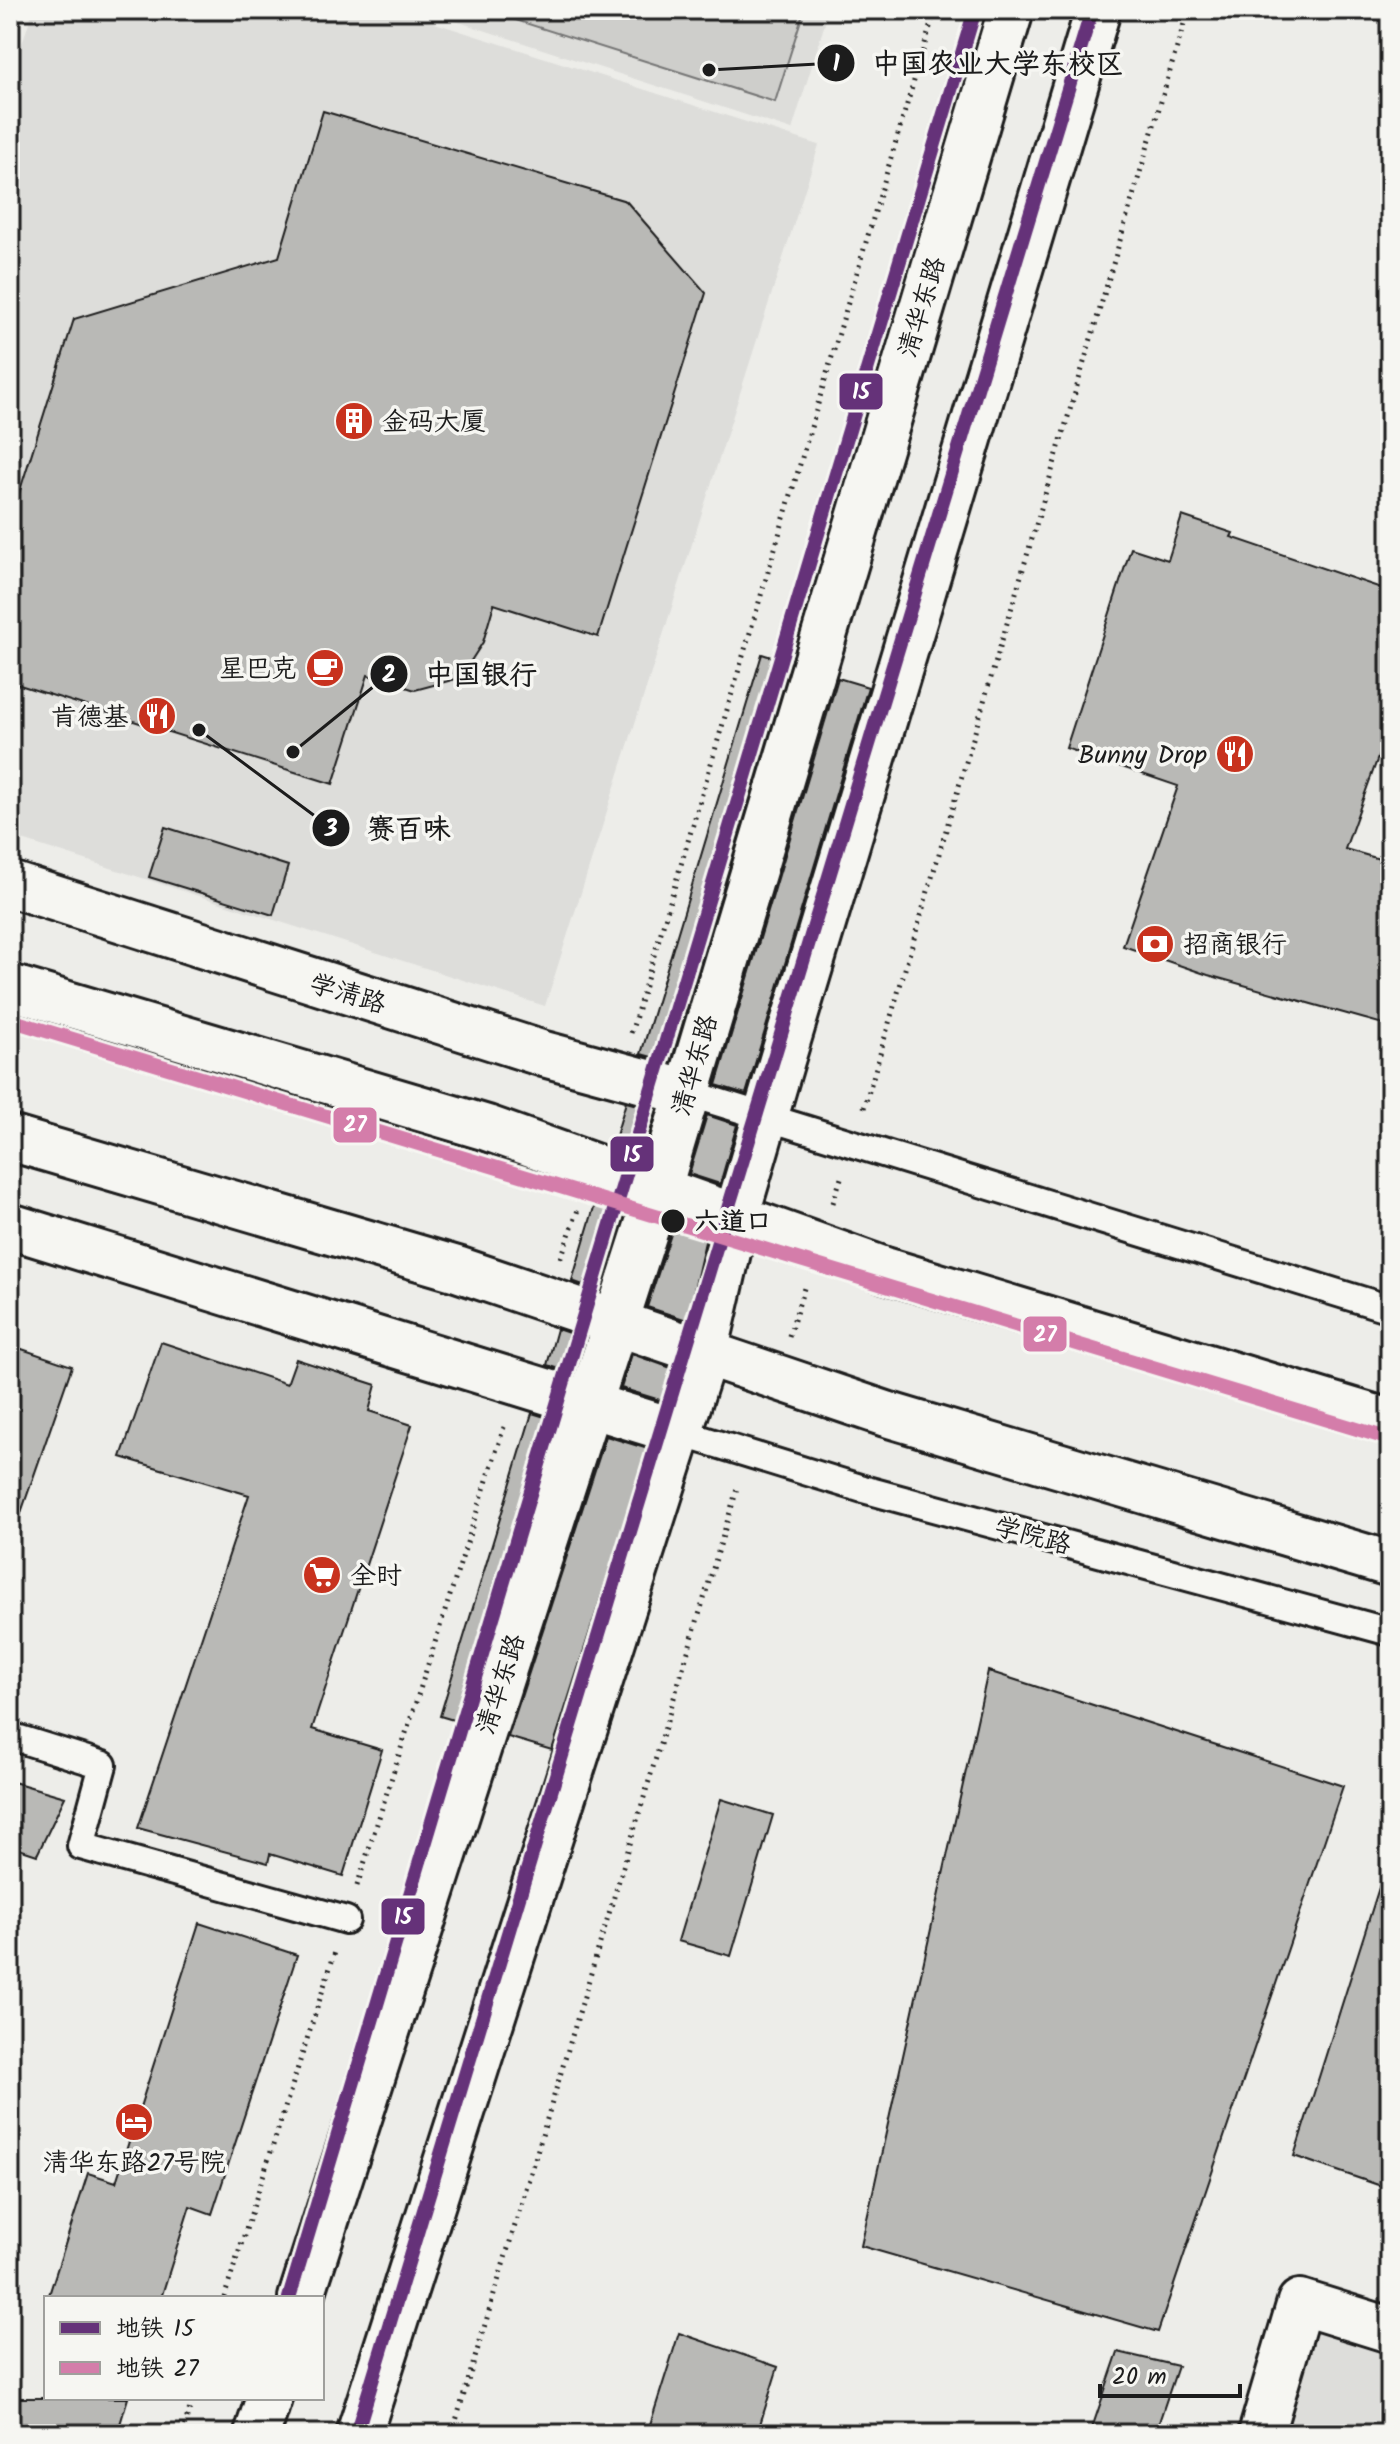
<svg xmlns="http://www.w3.org/2000/svg" width="1400" height="2444" viewBox="0 0 1400 2444" font-family="Kalam,'LXGW WenKai TC',sans-serif">
  <rect width="100%" height="100%" fill="#edede9"/>
  <filter id="ink" filterUnits="userSpaceOnUse"><feTurbulence type="fractalNoise" baseFrequency=".0125" numOctaves="2"/><feDisplacementMap in="SourceGraphic" scale="16" xChannelSelector="R" yChannelSelector="G"/><feConvolveMatrix kernelMatrix="1 2 1 2 8 2 1 2 1" color-interpolation-filters="sRGB"/></filter>
  <g filter="url(#ink)">
    <path fill="#ddddda" d="M33,10H394L819,145L545,1006L10,836V81Z
      M422,10H829L792,130Z
      M1300,2302L1390,2330V2434H1261Z"/>
    <path fill="#cececb" stroke="#757574" stroke-width="2" d="M484,10H804L775,102Z"/>
    <path fill="#b9b9b6" stroke="#1c1c1c" stroke-width="2" d="M323,111L626,201L706,293L598,637L494,604L483,642L460,678L415,690L368,675L333,784L10,682V522L74,319L279,257Z
      M1182,516L1233,533L1231,537L1390,591V724L1345,849L1390,862V1026L1208,975L1123,946L1178,786L1066,748L1131,548L1168,560Z
      M762,654L790,663L670,1062L641,1054Z
      M838,678L868,687L746,1094L716,1085Z
      M165,827L288,866L273,915L149,877Z
      M626,1102L656,1110L642,1157L613,1146Z
      M707,1115L737,1125L720,1184L689,1174Z
      M598,1194L628,1205L600,1291L572,1281Z
      M675,1222L707,1233L687,1320L647,1307Z
      M557,1329L584,1338L573,1373L547,1365Z
      M161,1342L287,1384L296,1359L376,1385L369,1411L412,1425L312,1729L382,1750L343,1876L270,1854L268,1863L138,1828L249,1495L121,1457Z
      M10,1345L72,1366L16,1527L10,1526Z
      M632,1354L674,1369L663,1401L621,1388Z
      M532,1413L558,1421L460,1722L440,1716Z
      M606,1436L648,1449L552,1750L508,1737Z
      M988,1671L1343,1786L1158,2332L861,2246Z
      M10,1781L65,1797L37,1855L10,1846Z
      M721,1799L773,1815L731,1956L678,1941Z
      M1382,1878L1390,1879V2189L1294,2156Z
      M199,1923L297,1955L212,2214L190,2206L161,2298H48L88,2173L116,2182Z
      M679,2333L778,2367L757,2434H647Z
      M1118,2352L1178,2366L1155,2434H1090Z
      M16,2398H128L117,2434H10V2417Z"/>
    <g fill="none" stroke-linecap="round" stroke-linejoin="round">
      <defs>
        <path id="lane" d="M688,1093L1390,1309
          M678,1432L863,1489L1390,1632
          M10,1736L103,1765L81,1846L346,1920"/>
        <path id="street" d="M1261,2434L1300,2302L1390,2330"/>
        <path id="secondary" d="M10,884L544,1054L688,1093
          M10,1226L678,1432
          M301,2298L655,1201L1011,10
          M257,2434L269,2398
          M359,2434L705,1353L736,1217L782,1060L1098,10"/>
        <path id="primary" d="M10,987L487,1128L885,1270L1390,1422
          M10,1138L457,1269L886,1414L1390,1564"/>
      </defs>
      <use href="#lane" stroke="#1c1c1c" stroke-width="32"/>
      <use href="#street" stroke="#1c1c1c" stroke-width="50"/>
      <use href="#secondary" stroke="#1c1c1c" stroke-width="50"/>
      <use href="#primary" stroke="#1c1c1c" stroke-width="50"/>
      <path stroke="#1c1c1c" stroke-width="5" stroke-dasharray="2 6" stroke-linecap="butt" d="M631,1033L935,10
        M864,1108L1188,10
        M833,1203L841,1178
        M561,1258L579,1207
        M789,1336L804,1288
        M357,1886L504,1427
        M224,2298L335,1952
        M182,2434L193,2398
        M452,2434L737,1489"/>
      <use href="#lane" stroke="#f6f6f2" stroke-width="26"/>
      <use href="#street" stroke="#f6f6f2" stroke-width="44"/>
      <use href="#secondary" stroke="#f6f6f2" stroke-width="44"/>
      <use href="#primary" stroke="#f6f6f2" stroke-width="44"/>
      <defs>
        <path id="metro-1" d="M289,2298L975,10
          M356,2434L1092,10"/>
        <path id="metro-2" d="M10,1020L1390,1439"/>
      </defs>
      <use href="#metro-1" stroke="#f6f6f2" stroke-width="20"/>
      <use href="#metro-2" stroke="#f6f6f2" stroke-width="20"/>
      <use href="#metro-1" stroke="#653279" stroke-width="14"/>
      <use href="#metro-2" stroke="#d47daa" stroke-width="14"/>
    </g>
  </g>
  <defs>
    <symbol id="building-disc" viewBox="-11 -11 22 22"><circle r="9.5" fill="#c8321e" stroke="#f6f6f2"/><path d="M-4-6H4V6H1V3H-1V6H-4ZM-2.5-4.3h1.7v1.8h-1.7ZM.8-4.3h1.7v1.8H.8ZM-2.5-1h1.7V.8h-1.7ZM.8-1h1.7V.8H.8Z" fill="#fff"/></symbol>
    <symbol id="cafe-disc" viewBox="-11 -11 22 22"><circle r="9.5" fill="#c8321e" stroke="#f6f6f2"/><path d="M-5.5-4.5H6V0H3Q3 3.5 0 3.5H-2.5Q-5.5 3.5-5.5 0ZM3-3.2v2h1.7v-2ZM-6 4.5H4V6H-6Z" fill="#fff"/></symbol>
    <symbol id="restaurant-disc" viewBox="-11 -11 22 22"><circle r="9.5" fill="#c8321e" stroke="#f6f6f2"/><path d="M-5-6h1v4h1v-4h1v4h1v-4h1v5L-1.5 .5V6h-2V.5L-5-1ZM5-6V6H3V1.5H1.5Q1.5-4 5-6Z" fill="#fff"/></symbol>
    <symbol id="bank-disc" viewBox="-11 -11 22 22"><circle r="9.5" fill="#c8321e" stroke="#f6f6f2"/><path d="M-6-4H6V4H-6ZM0-2.3a2.3 2.3 0 1 0 0 4.6a2.3 2.3 0 1 0 0-4.6Z" fill="#fff"/></symbol>
    <symbol id="supermarket-disc" viewBox="-11 -11 22 22"><circle r="9.5" fill="#c8321e" stroke="#f6f6f2"/><path d="M-6-5.5h2.5l.6 2H6L4.5 2H-2.5L-4.4-4H-6ZM-1.5 3.2a1.3 1.3 0 1 0 .1 0ZM3 3.2a1.3 1.3 0 1 0 .1 0Z" fill="#fff"/></symbol>
    <symbol id="hotel-disc" viewBox="-11 -11 22 22"><circle r="9.5" fill="#c8321e" stroke="#f6f6f2"/><path d="M-6-4.5h1.5V1H6V5H4.5V3h-9V5H-6ZM-4 0a1.8 1.8 0 1 1 3.6 0ZM.5 0V-2.5h3Q6-2.5 6 0Z" fill="#fff"/></symbol>
  </defs>
  <g fill-rule="evenodd">
    <use href="#building-disc" x="332" y="399" width="44" height="44"/>
    <use href="#cafe-disc" x="303" y="646" width="44" height="44"/>
    <use href="#restaurant-disc" x="135" y="694" width="44" height="44"/>
    <use href="#restaurant-disc" x="1213" y="732" width="44" height="44"/>
    <use href="#bank-disc" x="1133" y="922" width="44" height="44"/>
    <use href="#supermarket-disc" x="300" y="1553" width="44" height="44"/>
    <use href="#hotel-disc" x="112" y="2100" width="44" height="44"/>
  </g>
  <circle fill="#1c1c1c" stroke="#f6f6f2" stroke-width="3" cx="673" cy="1221" r="13"/>
  <g text-anchor="middle" stroke-width="7" stroke-linejoin="round" paint-order="stroke">
    <g font-size="26" fill="#1c1c1c" stroke="#f6f6f2">
      <text transform="translate(921 307) rotate(-73)" y="9">清华东路</text>
      <text transform="translate(348 993) rotate(17)" y="9">学清路</text>
      <text transform="translate(694 1065) rotate(-74)" y="9">清华东路</text>
      <text transform="translate(1033 1535) rotate(15)" y="9">学院路</text>
      <text transform="translate(500 1684) rotate(-72)" y="9">清华东路</text>
    </g>
    <g font-size="26" fill="#1c1c1c" stroke="#f6f6f2" text-anchor="start">
      <text x="382" y="430">金码大厦</text>
      <text x="297" y="677" text-anchor="end">星巴克</text>
      <text x="129" y="725" text-anchor="end">肯德基</text>
      <text x="1207" y="763" text-anchor="end">Bunny Drop</text>
      <text x="1183" y="953">招商银行</text>
      <text x="350" y="1584">全时</text>
      <text x="134" y="2171" text-anchor="middle">清华东路27号院</text>
    </g>
    <g font-size="26" font-weight="bold" fill="#1c1c1c" stroke="#f6f6f2" text-anchor="start">
      <text x="694" y="1230">六道口</text>
    </g>
  </g>
  <path fill="none" stroke="#1c1c1c" stroke-width="3" d="M709 70L836 63M293 752L389 674M199 730L331 828"/>
  <g fill="#1c1c1c" stroke="#f6f6f2" stroke-width="3">
    <circle cx="709" cy="70" r="8"/>
    <circle cx="293" cy="752" r="8"/>
    <circle cx="199" cy="730" r="8"/>
    <circle cx="836" cy="63" r="20"/>
    <circle cx="389" cy="674" r="20"/>
    <circle cx="331" cy="828" r="20"/>
  </g>
  <g font-size="24" text-anchor="middle" font-weight="bold" fill="#fff">
    <text x="836" y="71">1</text>
    <text x="389" y="682">2</text>
    <text x="331" y="836">3</text>
  </g>
  <g font-size="28" text-anchor="middle" font-weight="bold" fill="#1c1c1c" stroke="#f6f6f2" stroke-width="7" stroke-linejoin="round" paint-order="stroke">
    <text x="998" y="73">中国农业大学东校区</text>
    <text x="481" y="684">中国银行</text>
    <text x="409" y="838">赛百味</text>
  </g>
  <g stroke="#f6f6f2" stroke-width="3">
    <rect x="838" y="372" width="46" height="39" rx="8" fill="#653279"/>
    <rect x="332" y="1106" width="46" height="38" rx="8" fill="#d47daa"/>
    <rect x="609" y="1135" width="46" height="38" rx="8" fill="#653279"/>
    <rect x="1022" y="1315" width="46" height="38" rx="8" fill="#d47daa"/>
    <rect x="380" y="1897" width="46" height="39" rx="8" fill="#653279"/>
  </g>
  <g font-size="22" text-anchor="middle" font-weight="bold" fill="#fff">
    <text x="861" y="399">15</text>
    <text x="355" y="1132">27</text>
    <text x="632" y="1162">15</text>
    <text x="1045" y="1342">27</text>
    <text x="403" y="1924">15</text>
  </g>
  <rect width="1400" height="2444" fill="none" stroke="#f6f6f2" stroke-width="40"/>
  <rect x="20" y="20" width="1360" height="2404" fill="none" stroke="#1c1c1c" stroke-width="3" filter="url(#ink)"/>
  <rect x="44" y="2296" width="280" height="104" fill="#f6f6f2" stroke="#9f9f9c" stroke-width="2"/>
  <rect x="60" y="2322" width="40" height="12" fill="#653279" stroke="#9f9f9c" stroke-width="2"/>
  <text x="116" y="2336" font-size="24" fill="#1c1c1c">地铁 15</text>
  <rect x="60" y="2362" width="40" height="12" fill="#d47daa" stroke="#9f9f9c" stroke-width="2"/>
  <text x="116" y="2376" font-size="24" fill="#1c1c1c">地铁 27</text>
  <path d="M1100 2384v12h140v-12" fill="none" stroke="#1c1c1c" stroke-width="4"/>
  <text x="1112" y="2384" font-size="24" fill="#1c1c1c" stroke="#f6f6f2" stroke-width="6" paint-order="stroke">20 m</text>
</svg>
